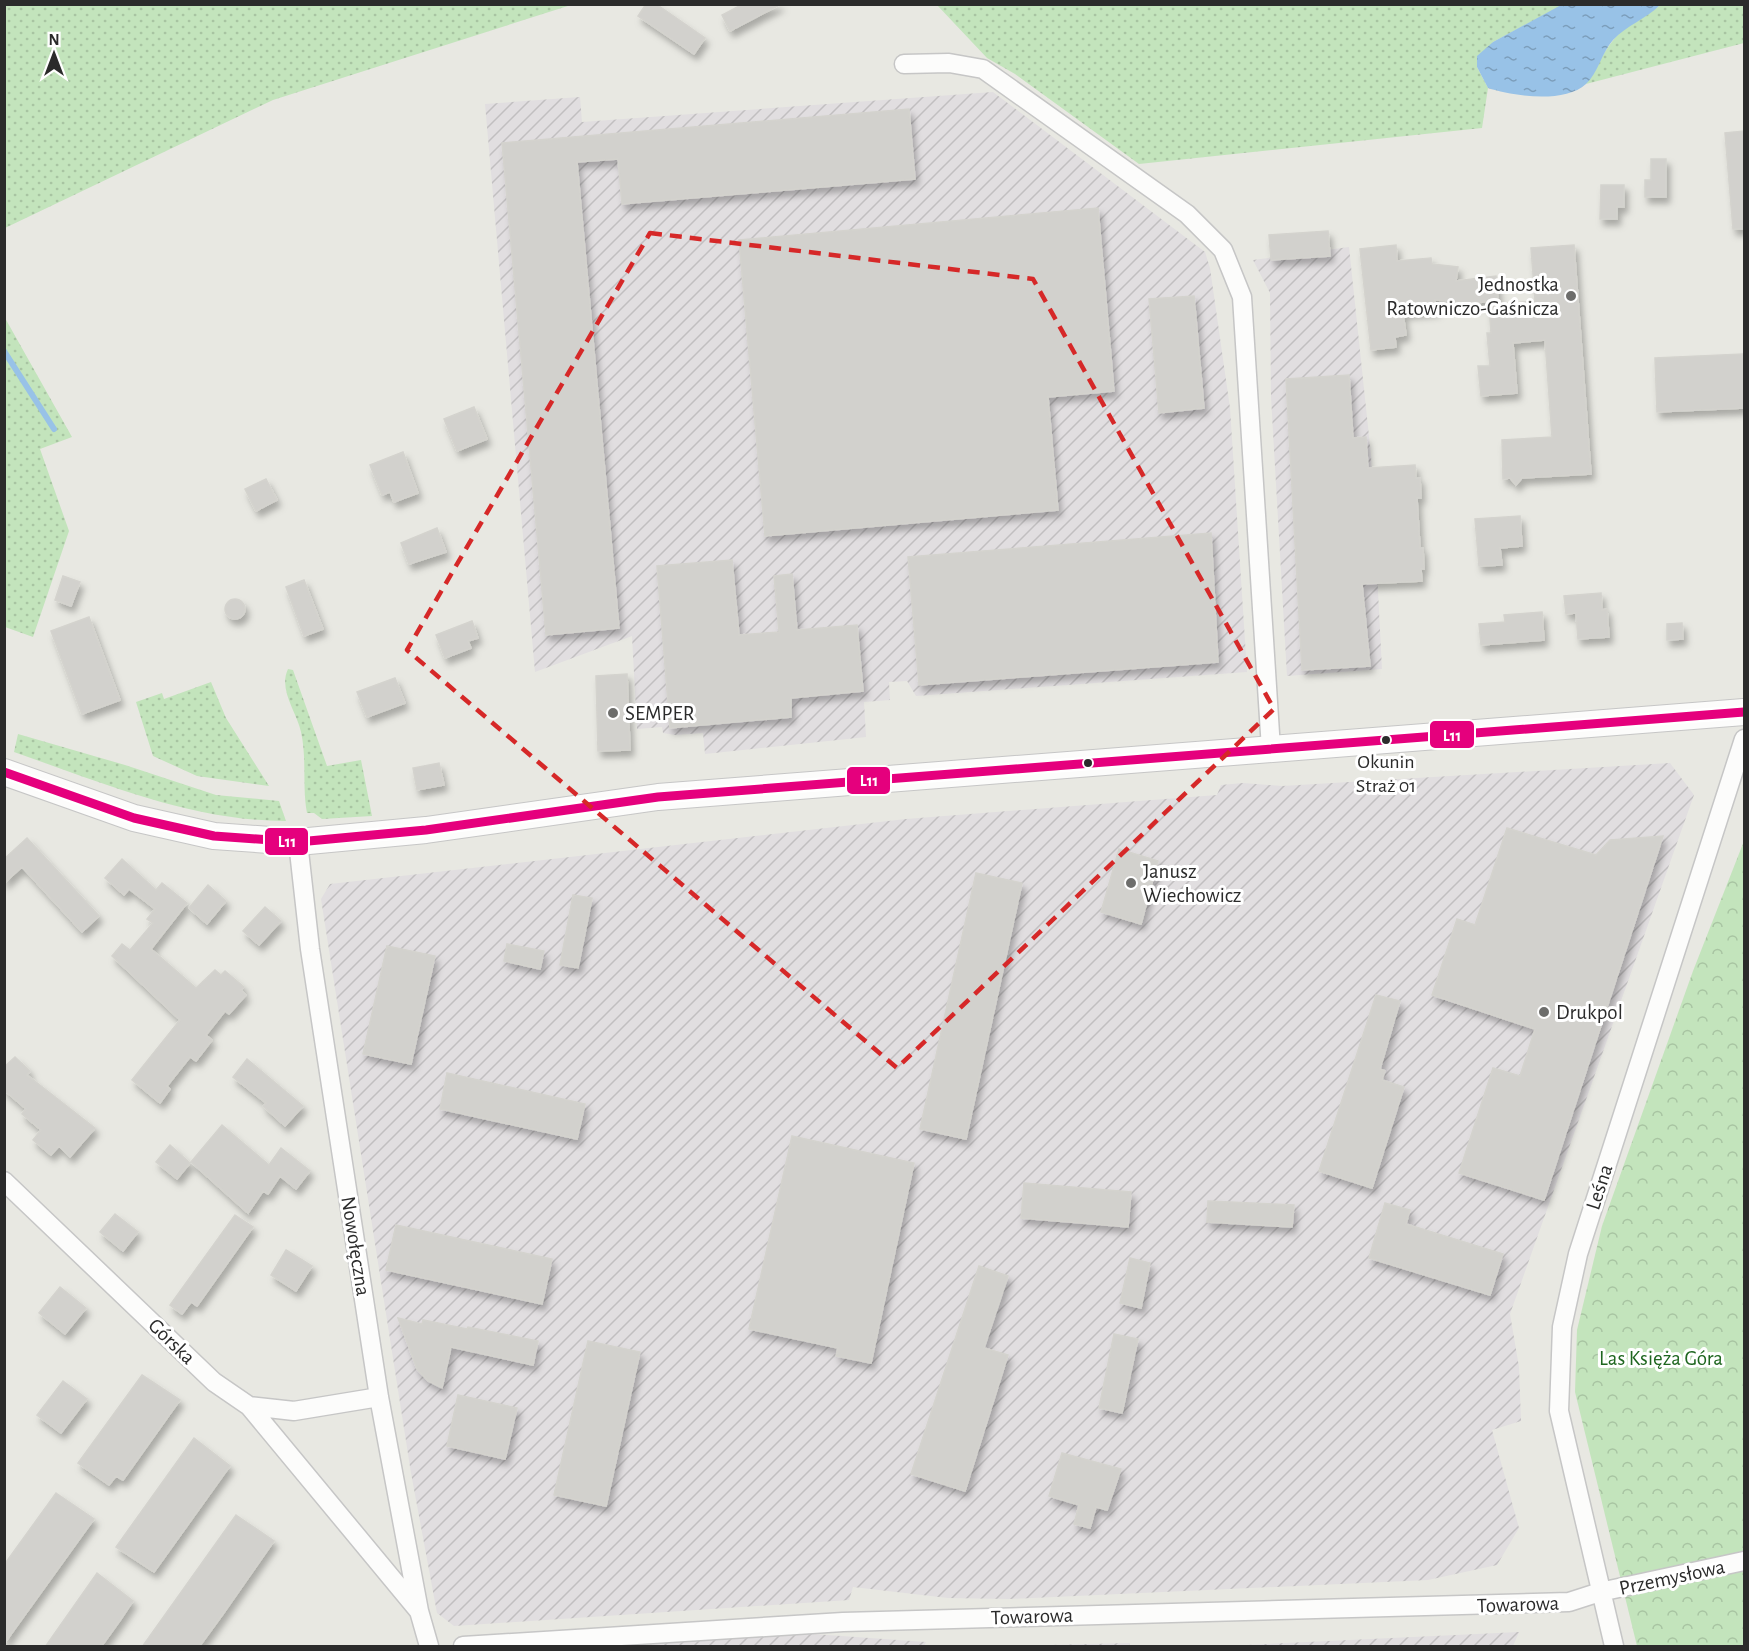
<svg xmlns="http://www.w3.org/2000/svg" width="1749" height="1651" viewBox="0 0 1749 1651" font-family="'Alegreya Sans',sans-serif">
  <defs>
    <pattern id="industrial-furrows" width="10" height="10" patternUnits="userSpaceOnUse" patternTransform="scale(1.5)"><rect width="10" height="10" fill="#e1dee0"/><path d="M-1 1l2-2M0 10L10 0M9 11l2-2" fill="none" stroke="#c1bfc0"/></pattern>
    <pattern id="grass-dots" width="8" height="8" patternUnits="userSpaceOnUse" patternTransform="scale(1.5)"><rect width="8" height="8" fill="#c3e4bc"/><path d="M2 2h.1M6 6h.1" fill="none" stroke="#a8c4a2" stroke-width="1.8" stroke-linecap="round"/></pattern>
    <pattern id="forest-crowns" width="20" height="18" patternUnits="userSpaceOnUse" patternTransform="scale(1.5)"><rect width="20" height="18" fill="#c3e4bc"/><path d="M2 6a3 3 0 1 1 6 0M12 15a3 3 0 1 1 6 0" fill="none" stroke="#a8c4a2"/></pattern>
    <pattern id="water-ripples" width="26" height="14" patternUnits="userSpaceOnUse" patternTransform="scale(1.5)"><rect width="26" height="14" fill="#98c2e7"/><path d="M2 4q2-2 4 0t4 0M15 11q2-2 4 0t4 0" fill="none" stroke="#7c9ebb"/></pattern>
    <filter id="shadow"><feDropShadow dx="3.5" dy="6" stdDeviation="3" flood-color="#0004"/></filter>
  </defs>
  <rect width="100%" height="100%" fill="#e8e8e2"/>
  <path fill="url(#industrial-furrows)" d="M993,92L1205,252L1210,268L1230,408L1247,672L916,696L907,681L889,682L890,700L864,702L866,737L705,754L703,733L675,735L663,733L662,727L637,729L632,636L535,672L485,104L580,97L582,122Z
    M1349,247L1371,455L1382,669L1287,676L1271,397L1270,293L1253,260Z
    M1670,763L1694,795L1510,1314L1519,1367L1521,1421L1492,1430L1519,1528L1497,1565L1428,1580L1009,1599L948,1598L853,1587L849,1600L454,1626L437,1613L411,1473L321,899L330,884L906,819L1217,795L1221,785L1243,783L1282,786Z
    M785,1632L926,1642L924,1646H634Z
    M1519,1632L1513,1646H1225Z
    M1130,1643L1129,1646H1004Z"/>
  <path fill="url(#grass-dots)" d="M5,4H571V5L273,100L5,228Z
    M937,5H1563L1493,42L1477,67L1488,88L1482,128L1139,164L1015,74L987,58Z
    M1660,5H1744V43L1586,84C1598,64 1609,40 1628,25C1639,17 1651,14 1660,5Z
    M5,318L72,437L40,449L69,531L33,637L5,627Z
    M288,669L293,670L327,766L361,760L372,816L322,819L314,813H307C302,786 307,759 301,732C297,712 278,690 288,669Z
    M211,682L226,718L269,786L197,776L153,756L136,702L162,693L164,699Z
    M18,734L125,765L216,795L279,801L286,821C191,821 103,783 14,752Z"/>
  <path fill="url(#forest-crowns)" d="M1744,841V1646H1637L1575,1392L1577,1330L1602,1226L1693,971Z"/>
  <path fill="url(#water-ripples)" d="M1563,4L1660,5C1646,19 1627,25 1613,40C1602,52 1598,73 1586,84C1564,104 1513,96 1488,88L1477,67V56L1493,42Z"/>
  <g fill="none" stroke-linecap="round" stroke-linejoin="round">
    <path stroke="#98c2e7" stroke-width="6" d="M4,351L54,429"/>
  </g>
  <path fill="#d2d1cd" stroke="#d4d3ce" stroke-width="1.5" filter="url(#shadow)" d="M646,4H656L705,38L694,54L638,16Z
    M743,4H781L730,31L722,15Z
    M909,109L915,179L622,204L618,159L577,162L619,628L546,635L502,143Z
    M1744,131V229H1733L1725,133Z
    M1651,159H1666V197H1645V180H1651Z
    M1601,185H1624V207H1617V219H1600Z
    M1098,208L1114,391L1048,397L1058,510L765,536L739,240Z
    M1328,231L1330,256L1271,260L1269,235Z
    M1396,245L1397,261L1431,258L1432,264L1458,267L1456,281L1496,276L1498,301L1472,303L1435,300L1436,310L1403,313L1406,335L1395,337L1396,347L1371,350L1360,249Z
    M1574,245L1591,474L1522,478L1516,485L1510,478L1503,479L1502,440L1552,437L1545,340L1513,343L1517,393L1481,396L1478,366H1490L1487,333H1491L1489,305L1535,301L1531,248Z
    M1194,296L1204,408L1159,413L1149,299Z
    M1743,354L1744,408L1657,412L1655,358Z
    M1349,375L1353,438L1366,437L1368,468L1415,465L1416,478H1420L1421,498H1417L1420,548H1423L1424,569H1421L1422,581L1362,584L1370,666L1302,670L1286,379Z
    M474,407L487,439L457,451L444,419Z
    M403,452L418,493L394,502L390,492L382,495L370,465Z
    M266,479L277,500L256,511L245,489Z
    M1520,516L1522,546L1500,548L1502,565L1479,566L1475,519Z
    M437,528L446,552L409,564L401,543Z
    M1211,533L1218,662L919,685L908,557Z
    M732,560L739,635L779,632L774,576L792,574L797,630L857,625L863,691L791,698V717L670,728L657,566Z
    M63,576L80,582L71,606L55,600Z
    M304,580L323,629L304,636L286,587Z
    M1601,593L1602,610L1607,609L1609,637L1578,639L1576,613L1566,614L1564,596Z
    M225 609a10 10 0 1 1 20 0a10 10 0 1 1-20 0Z
    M1542,612L1544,640L1481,645L1479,624L1505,622L1504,615Z
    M89,617L120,700L82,714L51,631Z
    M472,621L478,638L468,641L471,648L445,658L436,635Z
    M1682,623L1683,639L1667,640V624Z
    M627,674L630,750L598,751L596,676Z
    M395,678L405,703L367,717L357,692Z
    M439,763L444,785L417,790L413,768Z
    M1507,828L1596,855L1610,840L1663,836L1544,1200L1459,1173L1493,1068L1520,1076L1535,1029L1432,995L1457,919L1475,925Z
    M27,838L99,916L82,932L22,867L4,883V859Z
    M1119,849L1158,861L1141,924L1101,912Z
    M122,859L156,890L162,883L187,903L151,949L196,988L215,970L221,975L225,971L244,987L241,990L246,995L229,1014L225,1011L206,1035L212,1040L196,1061L190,1057L167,1086L170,1089L160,1103L132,1080L180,1020L112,956L122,944L130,950L153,923L147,919L155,909L129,889L124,895L105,878Z
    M976,873L1022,883L966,1139L920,1129Z
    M208,885L226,901L207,924L189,908Z
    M573,895L592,898L578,968L560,965Z
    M265,907L281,921L259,945L243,931Z
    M507,944L544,951L540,969L504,961Z
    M387,946L435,956L411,1064L363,1054Z
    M1376,995L1400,1001L1380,1069L1385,1071L1382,1080L1404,1087L1372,1188L1319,1171Z
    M15,1057L30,1071L27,1075L95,1128L70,1157L59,1146L51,1155L33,1140L41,1130L22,1114L26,1109L4,1090V1067Z
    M247,1059L303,1106L285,1126L263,1106L266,1103L233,1077Z
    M447,1073L585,1104L577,1139L440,1109Z
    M222,1125L269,1165L281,1148L310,1171L296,1189L280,1176L268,1194L263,1191L248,1213L191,1162Z
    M792,1136L914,1163L871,1363L836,1356L838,1348L749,1329Z
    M170,1145L190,1163L177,1179L156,1162Z
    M1024,1183L1131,1192L1128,1227L1021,1218Z
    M1208,1201L1294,1205L1292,1227L1207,1222Z
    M1385,1203L1410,1210L1406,1224L1503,1254L1490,1295L1369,1258Z
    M115,1214L138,1232L123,1251L100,1232Z
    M235,1215L253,1227L197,1306L191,1302L182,1314L170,1305Z
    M396,1225L552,1259L542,1304L386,1270Z
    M286,1250L312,1266L296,1291L271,1275Z
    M1130,1258L1150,1263L1141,1308L1120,1303Z
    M979,1266L1008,1276L984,1348L1008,1355L965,1491L911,1474Z
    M60,1287L86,1308L65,1334L39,1313Z
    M398,1318L422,1324L423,1320L467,1329L468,1327L538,1341L533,1365L451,1347L442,1388L428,1381L417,1369Z
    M1114,1334L1138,1339L1122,1413L1099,1408Z
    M588,1341L640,1352L606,1506L554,1495Z
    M142,1375L180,1400L123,1480L116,1476L109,1485L78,1463Z
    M63,1381L87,1399L61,1433L37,1415Z
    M458,1395L517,1408L505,1459L447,1446Z
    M194,1438L230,1466L154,1572L116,1547Z
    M1062,1453L1121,1469L1107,1510L1096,1507L1090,1528L1074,1524L1079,1505L1049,1496Z
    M56,1493L94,1519L4,1644V1565Z
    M236,1515L274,1541L223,1614L199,1647H142Z
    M97,1573L133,1601L121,1619L101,1647H45Z"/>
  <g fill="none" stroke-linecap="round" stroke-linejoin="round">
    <defs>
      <path id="minor" d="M904,64L949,63L983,69L1187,214L1223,250L1242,297L1271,749
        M298,842L310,949L379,1397L419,1611L429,1646
        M4,1181L214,1382L249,1406L294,1411L379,1397
        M249,1406L418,1610
        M463,1646L843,1622L1569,1602L1600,1592L1744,1561
        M1614,1646L1559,1411L1562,1327L1578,1254L1744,739"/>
      <path id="secondary" d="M4,772L134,818L214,836L298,842L426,830L658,797L1744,712"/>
    </defs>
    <use href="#minor" stroke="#c6c6c6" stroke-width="21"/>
    <use href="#secondary" stroke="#c6c6c6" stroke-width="28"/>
    <use href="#minor" stroke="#fcfcfb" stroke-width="18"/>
    <use href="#secondary" stroke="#fcfcfb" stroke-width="26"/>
    <defs>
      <path id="bus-1" d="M4,772L134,818L214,836L298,842L426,830L658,797L1744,712"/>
    </defs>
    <use href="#bus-1" stroke="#fff" stroke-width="14"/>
    <use href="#bus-1" stroke="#e5007d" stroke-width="9"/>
  </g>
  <path fill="none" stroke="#d62828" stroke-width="4.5" stroke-dasharray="12 8" stroke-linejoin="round" d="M650,233L1033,279L1274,709L897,1068L407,650Z"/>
  <g fill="#6d6d6b" stroke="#fff" stroke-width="2">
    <circle cx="1571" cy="296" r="6"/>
    <circle cx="613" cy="713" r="6"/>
    <circle cx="1131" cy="883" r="6"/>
    <circle cx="1544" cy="1012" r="6"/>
  </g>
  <g fill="#2b2b2b" stroke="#fff" stroke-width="2">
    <circle cx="1386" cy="740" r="5"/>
    <circle cx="1088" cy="763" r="5"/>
  </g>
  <g text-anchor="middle" stroke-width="6" stroke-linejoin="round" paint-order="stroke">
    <g font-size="20" fill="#2b2b2b" stroke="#fff">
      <text x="1386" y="768">Okunin<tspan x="1386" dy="24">Straż 01</tspan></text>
    </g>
    <g font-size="21" fill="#2b2b2b" stroke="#fff" text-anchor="start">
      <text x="1559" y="291" text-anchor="end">Jednostka<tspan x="1559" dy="24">Ratowniczo-Gaśnicza</tspan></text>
      <text x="625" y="720">SEMPER</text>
      <text x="1143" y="878">Janusz<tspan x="1143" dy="24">Wiechowicz</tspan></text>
      <text x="1556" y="1019">Drukpol</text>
    </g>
    <g font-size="21" fill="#2b2b2b" stroke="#fff">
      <text transform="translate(1599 1187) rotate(-72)" y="7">Leśna</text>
      <text transform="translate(356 1246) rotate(81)" y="7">Nowołęczna</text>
      <text transform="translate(172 1341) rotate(44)" y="7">Górska</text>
      <text transform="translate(1672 1577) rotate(-12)" y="7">Przemysłowa</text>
      <text transform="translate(1518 1604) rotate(-2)" y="7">Towarowa</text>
      <text transform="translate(1032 1616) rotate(-2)" y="7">Towarowa</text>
    </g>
    <g font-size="21" fill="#1e661f" stroke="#fff">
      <text x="1661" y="1365">Las Księża Góra</text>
    </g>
  </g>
  <g stroke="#fff" stroke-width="2">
    <rect x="1429" y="720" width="46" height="29" rx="6" fill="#e5007d"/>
    <rect x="846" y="766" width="45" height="29" rx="6" fill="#e5007d"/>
    <rect x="264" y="827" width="45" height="29" rx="6" fill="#e5007d"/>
  </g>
  <g font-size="16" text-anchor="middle" font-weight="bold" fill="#fff">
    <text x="1452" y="741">L11</text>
    <text x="869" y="786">L11</text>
    <text x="287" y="847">L11</text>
  </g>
  <rect width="1749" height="1651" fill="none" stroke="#2b2b2b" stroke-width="12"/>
  <g transform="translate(54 54)" stroke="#ffffff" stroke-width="4.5" paint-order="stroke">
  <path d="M0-4.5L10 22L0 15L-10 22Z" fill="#2b2b2b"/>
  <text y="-9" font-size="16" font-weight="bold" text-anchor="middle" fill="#2b2b2b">N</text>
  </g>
</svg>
